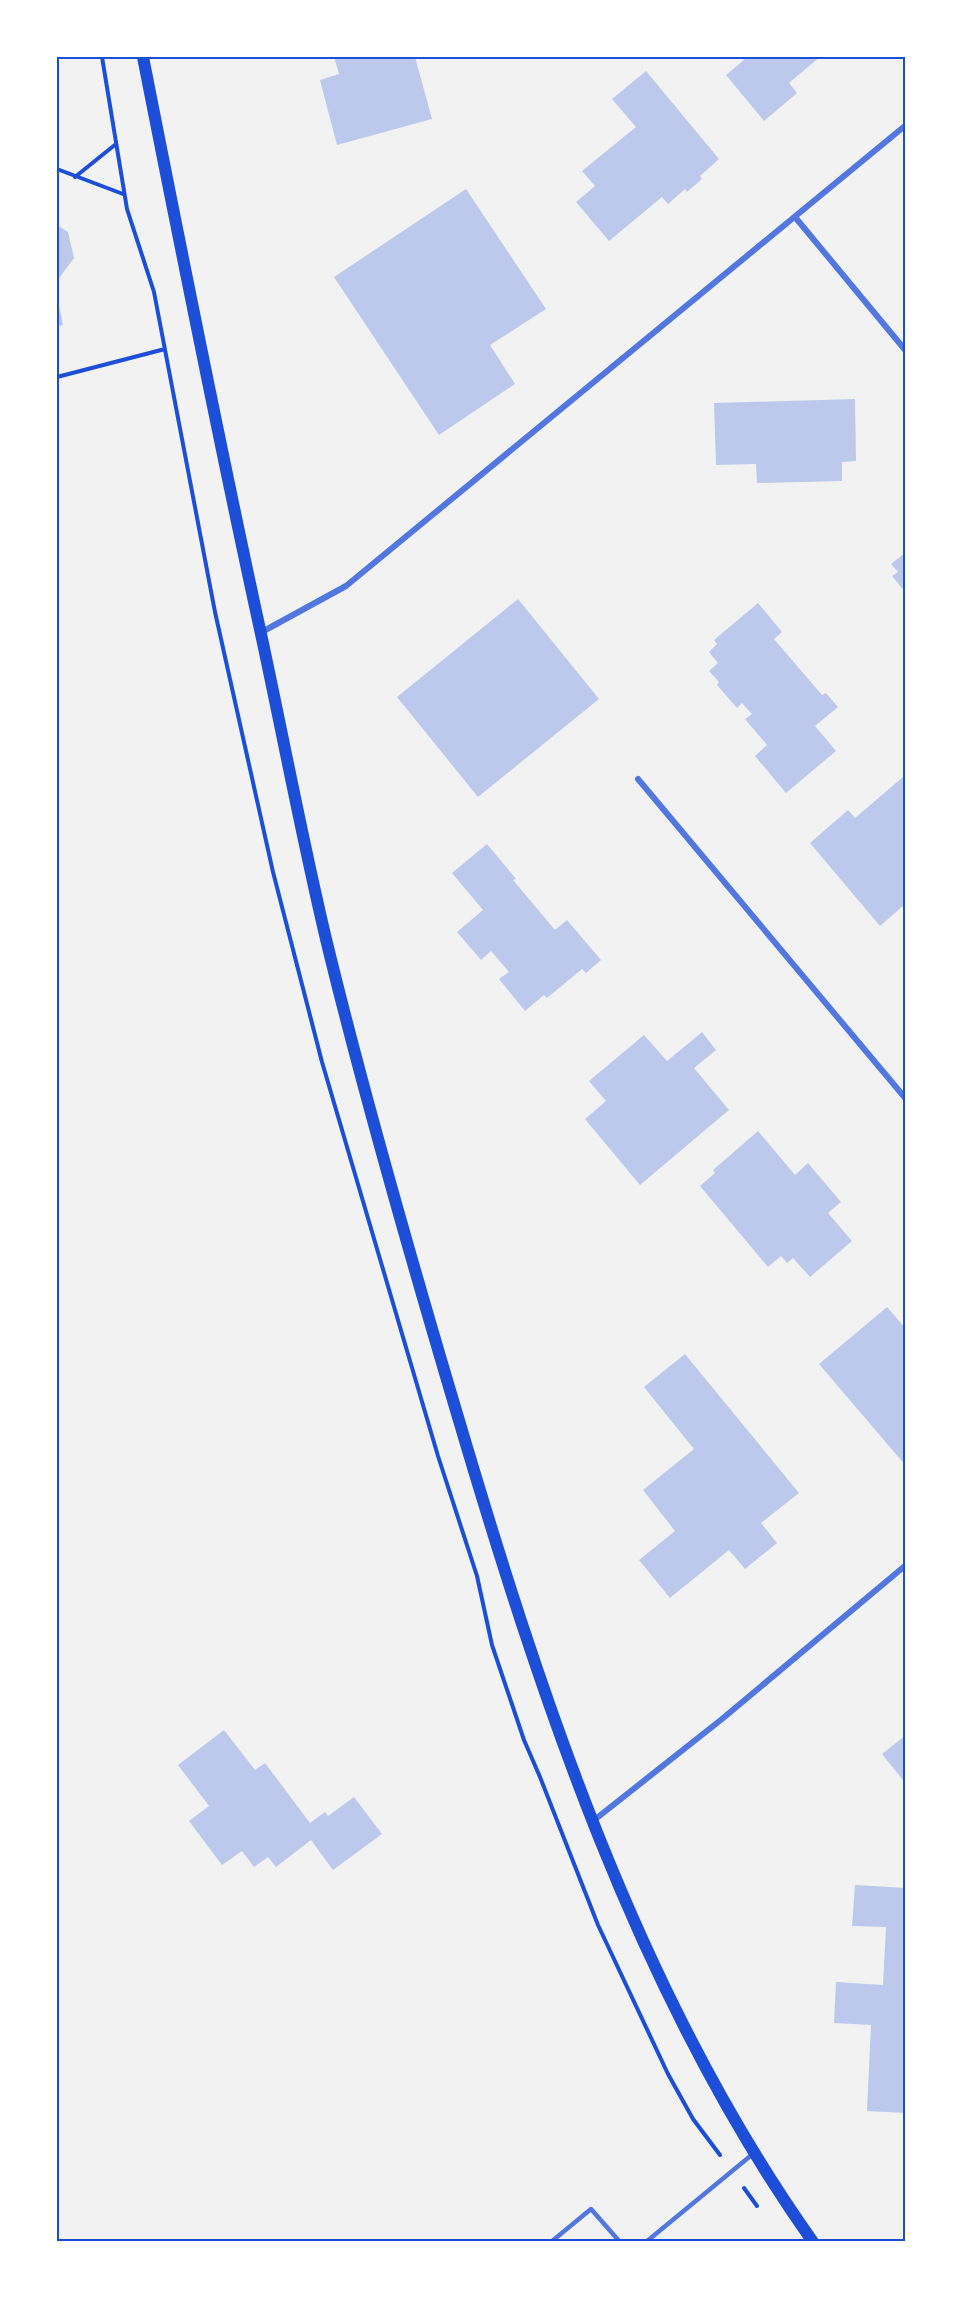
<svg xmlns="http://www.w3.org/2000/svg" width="963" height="2299" viewBox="0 0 963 2299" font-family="'IBM Plex Sans',sans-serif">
  <rect width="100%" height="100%" fill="#f2f2f2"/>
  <path fill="#bdc9ec" d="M334,57H415L432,119L337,145L320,80L339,74Z
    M741,57H820L789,83L797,93L764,121L726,75L744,60Z
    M646,71L719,159L700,176L702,179L687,192L685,189L668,204L662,197L609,241L576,202L595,186L582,171L636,127L612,99Z
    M466,189L546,309L490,345L515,384L439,435L334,277Z
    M57,225L68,232L74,258L57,281Z
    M57,296L63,325L57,326Z
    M855,399L856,461L842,462V481L757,483L756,464L716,465L714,403Z
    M906,552V593L892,576L898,572L891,564Z
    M518,599L599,699L478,797L397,697Z
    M758,603L782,632L774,639L822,695L826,693L838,707L815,726L836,751L786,793L755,756L767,745L745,719L752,714L742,703L737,708L717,685L719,682L709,671L718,663L709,652L717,644L714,640Z
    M903,777L906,781V907L904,905L880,926L810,843L848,810L855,818Z
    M487,844L516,879L513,880L555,930L567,920L601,960L586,973L582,969L547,998L544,995L525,1011L499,979L509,972L491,951L481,960L457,932L483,910L452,873Z
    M702,1032L716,1050L694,1068L729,1110L640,1185L585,1119L606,1101L589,1081L644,1035L667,1061Z
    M758,1131L795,1175L808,1163L841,1202L828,1213L852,1241L810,1277L793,1258L787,1263L781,1256L768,1267L700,1186L715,1173L713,1170Z
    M887,1307L906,1329V1466L819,1364Z
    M685,1354L799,1493L761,1523L777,1543L745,1569L729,1550L670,1598L639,1560L675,1531L643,1490L694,1449L644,1387Z
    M224,1730L255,1770L265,1763L310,1823L325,1812L328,1816L354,1797L382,1834L333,1870L311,1840L276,1867L268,1857L254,1867L242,1851L222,1865L189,1821L209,1806L178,1765Z
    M906,1735V1784L882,1754Z
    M855,1885L906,1888V2113L867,2111L871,2025L834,2023L836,1982L883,1985L886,1927L852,1926Z"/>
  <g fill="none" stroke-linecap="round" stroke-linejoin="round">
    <path stroke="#1d4ed8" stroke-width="4" d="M102,57L127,209L154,292L215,612L273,872L322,1062L438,1456L477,1576L492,1645L524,1740L540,1777L598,1925L668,2074L693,2119L720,2155
      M57,169L123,194
      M75,177L116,144
      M57,377L165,349
      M744,2188L757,2206"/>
    <path stroke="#5277de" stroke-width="4.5" d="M551,2242L591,2209L620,2242
      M646,2242L754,2153"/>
    <path stroke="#5277de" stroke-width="6" d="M795,217L906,351
      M260,633L346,586L906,125
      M638,779L906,1099
      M593,1821L722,1719L906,1565"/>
    <path stroke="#1d4ed8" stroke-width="12" d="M143,57C181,250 219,442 261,634C283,736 302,838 326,939C364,1096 409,1252 455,1407C540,1695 637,1994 813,2242"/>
  </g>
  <rect width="963" height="2299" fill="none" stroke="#ffffff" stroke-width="117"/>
  <rect x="58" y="58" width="846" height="2182" fill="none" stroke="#1d4ed8" stroke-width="2"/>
</svg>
